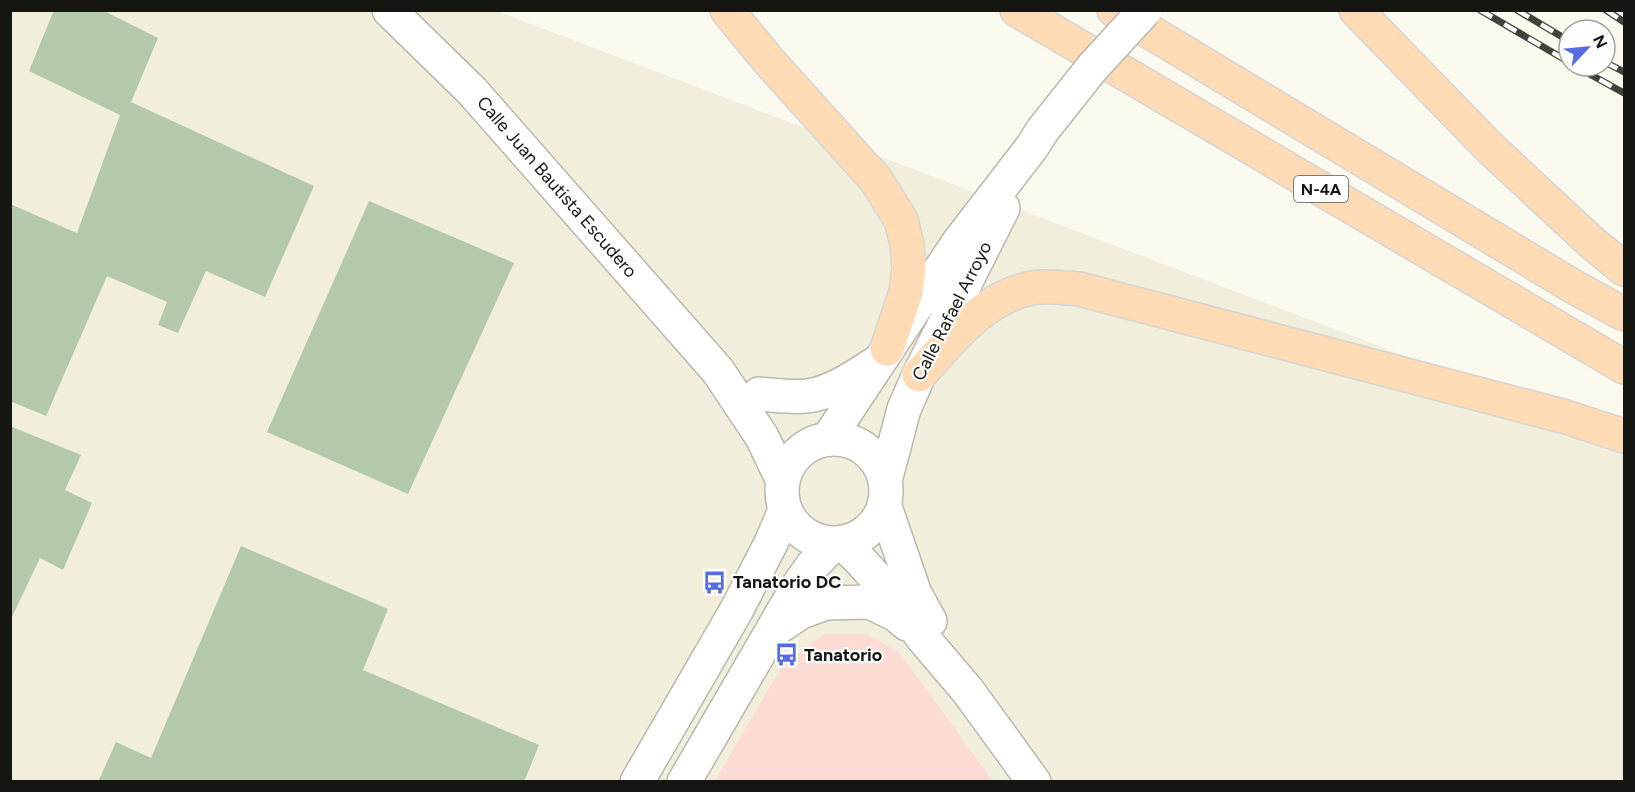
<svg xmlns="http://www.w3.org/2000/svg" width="1635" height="792" viewBox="0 0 1635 792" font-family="Figtree,sans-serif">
  <rect width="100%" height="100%" fill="#faf9ee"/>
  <path fill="#f1efdc" d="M10,11H497L1566,417L1624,436V781H11Z"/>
  <path fill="#fcdbd4" d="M824,634H867L899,652L993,781H715L782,666Z"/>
  <path fill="#b3c9a9" d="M54,10H102L158,38L131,102L314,186L265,297L206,271L178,333L158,325L167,302L107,276L46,416L10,401V204L77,233L120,115L29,71Z
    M369,201L514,263L408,494L267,432Z
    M10,426L81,455L65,490L92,503L63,570L40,558L10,621Z
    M241,546L388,609L363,670L539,745L524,782H98L116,742L151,758Z"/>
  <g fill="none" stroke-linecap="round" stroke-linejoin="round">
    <defs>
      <path id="tertiary" d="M389,10L472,91L718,371L762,437L783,481
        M759,394C775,395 792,398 807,396C832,393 856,376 876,363
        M828,439L958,243L1032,147L1042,131
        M782 491a52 52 0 1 1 104 0a52 52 0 1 1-104 0Z
        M885,481L904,409L919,375L1003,208
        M884,504L915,594L930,621
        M842,543L858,558L897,601L922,637L968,691L1034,782
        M774,630L801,612L826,603L870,602L896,615L907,624
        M637,782L736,611L771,543L785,510
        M684,782L798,586L812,566L834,543"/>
      <path id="primary" d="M727,10L768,60L876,180L901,220L907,244L909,269L906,292L887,349
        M1017,10L1624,367
        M1114,10L1574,287L1624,314
        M1356,10L1489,147L1590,241L1624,269
        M919,375C950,342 983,297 1032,288C1047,285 1064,288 1079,289L1566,417L1624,436"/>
    </defs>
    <use href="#tertiary" stroke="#b9b8ae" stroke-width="36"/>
    <use href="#primary" stroke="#d5d5d4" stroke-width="36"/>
    <use href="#tertiary" stroke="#fff" stroke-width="33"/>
    <use href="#primary" stroke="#fedab5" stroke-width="33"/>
    <defs>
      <path id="rail" d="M1480,10L1569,62
        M1517,10L1569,41
        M1606,10L1624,22
        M1605,62L1624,72
        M1575,66L1624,93"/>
    </defs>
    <use href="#rail" stroke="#42423d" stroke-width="7"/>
    <use href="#rail" stroke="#fff" stroke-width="4.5" stroke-dasharray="14" stroke-linecap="butt"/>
    <defs>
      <path id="tertiary-bridge" d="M1042,131L1092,68L1145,10"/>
    </defs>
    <use href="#tertiary-bridge" stroke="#b9b8ae" stroke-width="36" stroke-linecap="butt"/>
    <use href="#tertiary-bridge" stroke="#fff" stroke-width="33"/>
  </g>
  <defs>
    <symbol id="bus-bare" viewBox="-9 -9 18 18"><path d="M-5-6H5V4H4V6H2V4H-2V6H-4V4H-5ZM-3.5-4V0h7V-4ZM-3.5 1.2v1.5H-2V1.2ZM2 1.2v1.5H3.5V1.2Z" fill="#576ce3" stroke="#fff" stroke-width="2.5" paint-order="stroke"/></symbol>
  </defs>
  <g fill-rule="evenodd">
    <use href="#bus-bare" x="698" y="566" width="33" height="33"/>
    <use href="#bus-bare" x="770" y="638" width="33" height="33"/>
  </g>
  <g text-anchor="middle" stroke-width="4.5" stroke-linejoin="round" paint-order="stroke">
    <rect fill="#fff" stroke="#5b5b58" stroke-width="1.5" x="1294" y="176" width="54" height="26" rx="4.5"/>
    <g font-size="16" font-weight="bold" fill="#151511">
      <text x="1321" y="195">N-4A</text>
    </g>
    <g font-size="18" fill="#151511" stroke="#fff">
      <text transform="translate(557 187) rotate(49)" y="6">Calle Juan Bautista Escudero</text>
      <text transform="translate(952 311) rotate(-63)" y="6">Calle Rafael Arroyo</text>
    </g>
    <g font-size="18" font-weight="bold" fill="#151511" stroke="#fff" text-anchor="start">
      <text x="733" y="588">Tanatorio DC</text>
      <text x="804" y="661">Tanatorio</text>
    </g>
  </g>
  <rect width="1635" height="792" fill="none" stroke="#151511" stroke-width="24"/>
  <g transform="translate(1587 48) rotate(64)"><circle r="28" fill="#ffffff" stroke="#a1a1a0" stroke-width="1.5"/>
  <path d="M0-4.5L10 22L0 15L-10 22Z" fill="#576ce3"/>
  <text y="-9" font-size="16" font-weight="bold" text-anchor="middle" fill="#151511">N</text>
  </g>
</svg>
